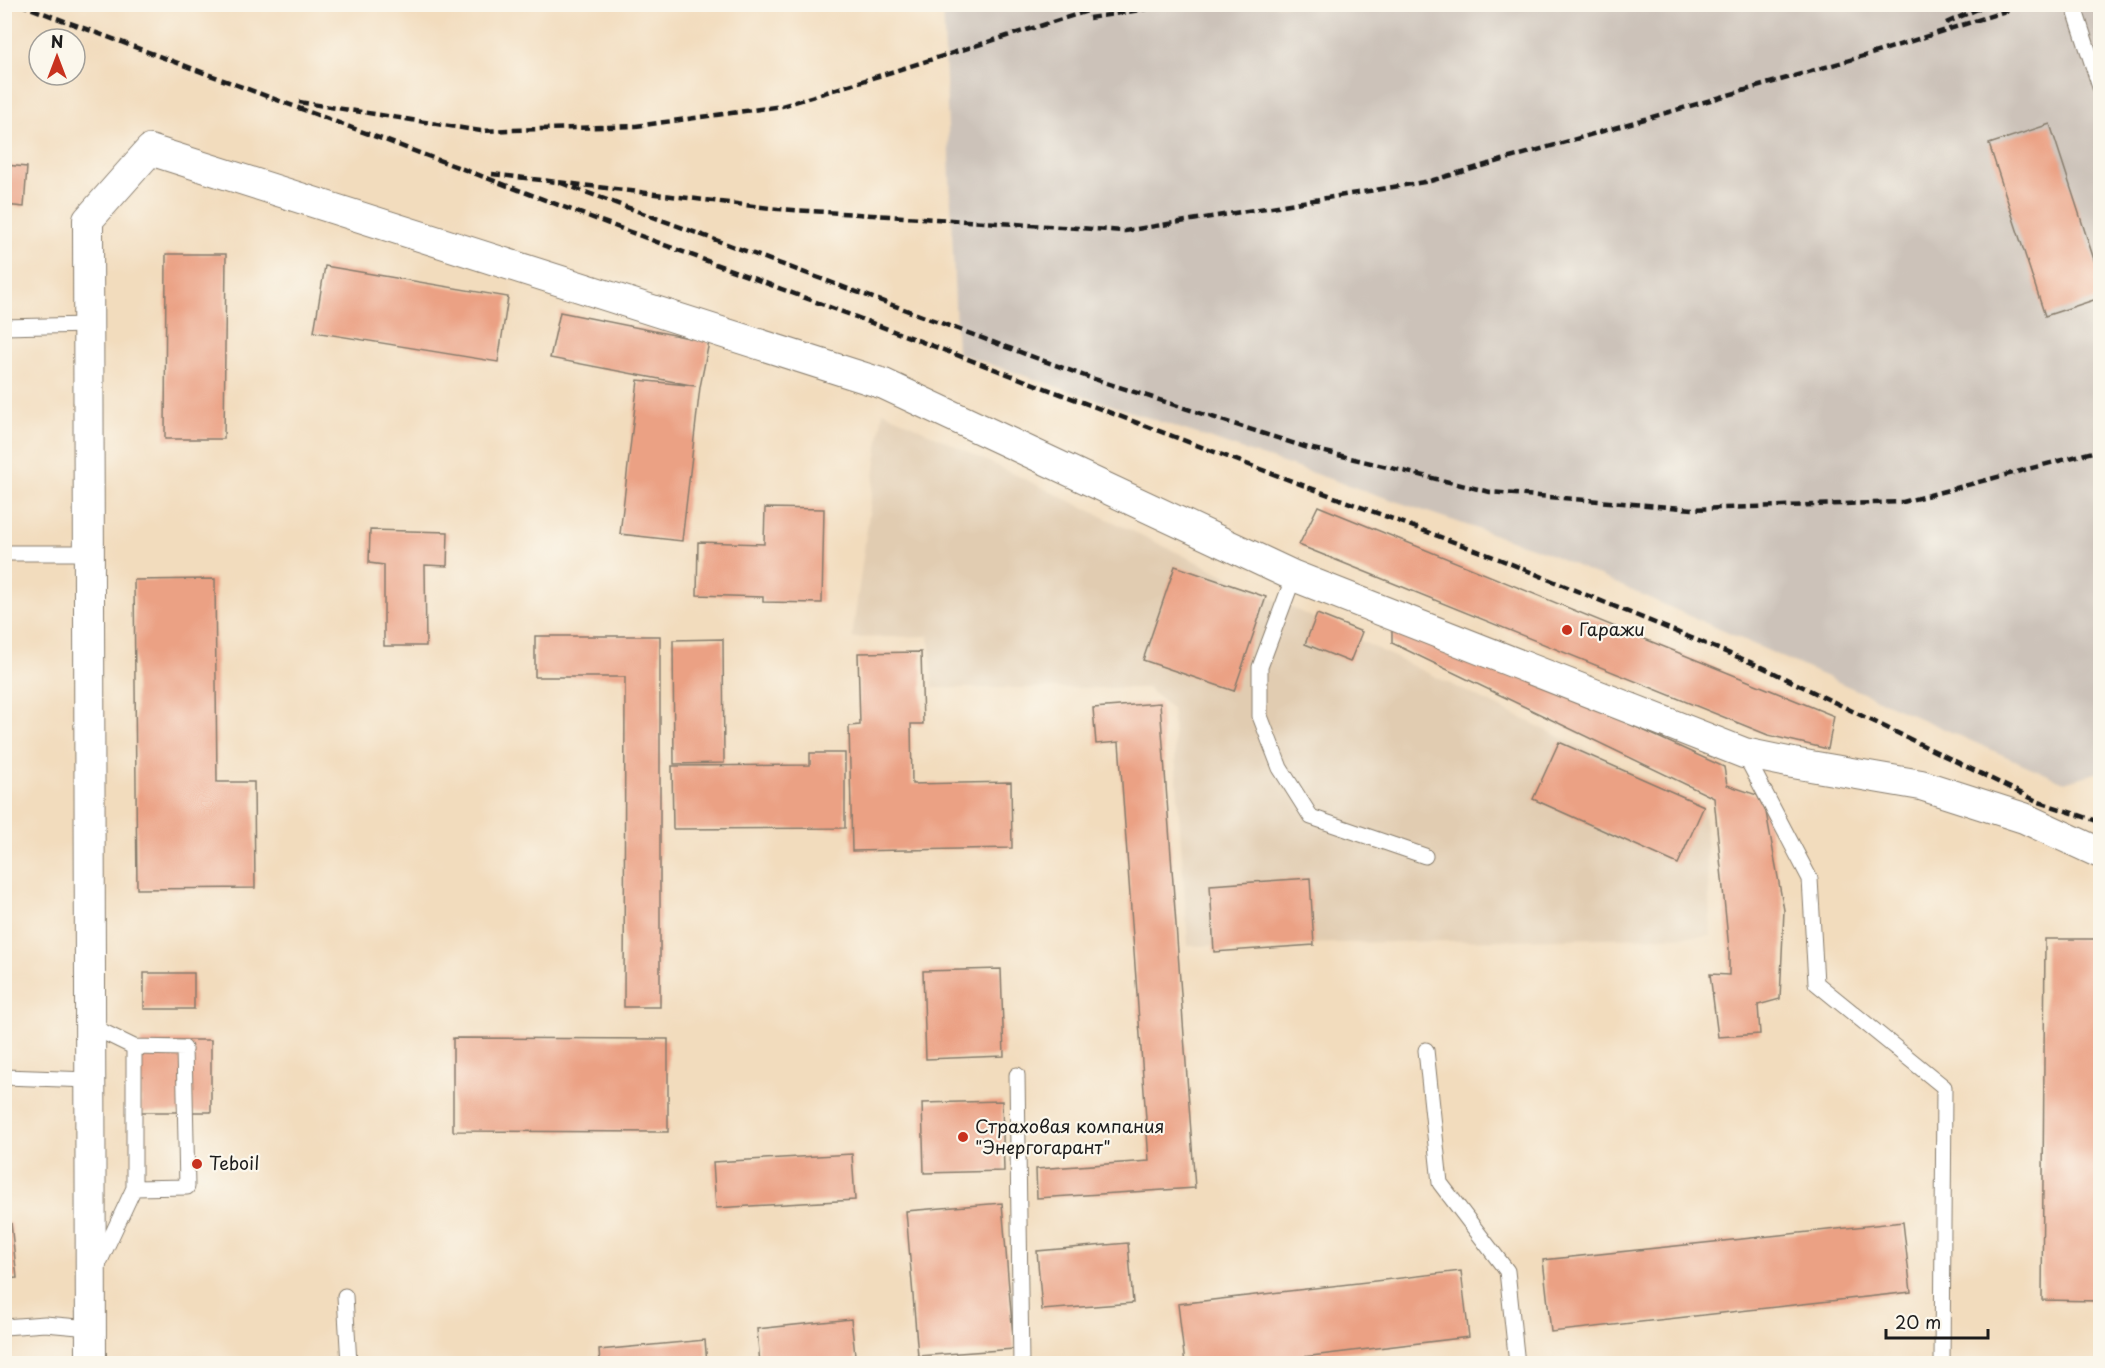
<svg xmlns="http://www.w3.org/2000/svg" width="2105" height="1368" viewBox="0 0 2105 1368" font-family="'Playpen Sans',sans-serif">
  <rect width="100%" height="100%" fill="#fbf7ec"/>
  <filter id="ink" filterUnits="userSpaceOnUse"><feTurbulence type="fractalNoise" baseFrequency=".0167" numOctaves="2"/><feDisplacementMap in="SourceGraphic" scale="12" xChannelSelector="R" yChannelSelector="G"/><feConvolveMatrix kernelMatrix="1 2 1 2 8 2 1 2 1" color-interpolation-filters="sRGB"/></filter>
  <filter id="wash" filterUnits="userSpaceOnUse"><feTurbulence type="fractalNoise" baseFrequency=".008" numOctaves="4" result="noise"/><feDisplacementMap in="SourceGraphic" scale="24" xChannelSelector="R" yChannelSelector="G"/><feGaussianBlur stdDeviation="1.35" result="paint"/><feColorMatrix in="noise" values="0 0 0 0 0 0 0 0 0 0 0 0 0 0 0 0 0 1.4 0 .05"/><feComposite in="paint" operator="in"/></filter>
  <g filter="url(#wash)">
    <rect width="100%" height="100%" fill="#f2dcbd"/>
    <path fill="#e1ccb1" d="M883,411L1704,806L1711,936L1188,946L1172,709L1147,688H933L929,636L852,638Z
      M4,437H11L5,660Z"/>
    <path fill="#ccc2b9" d="M943,5H2100V772L2064,782L1543,551L957,353Z"/>
    <g id="blocks">
      <path fill="#eba184" d="M2050,124L2100,278V298L2045,316L1989,144Z
        M5,165L27,167L24,207L5,205Z
        M166,254H226L224,439H165Z
        M325,266L508,297L498,362L314,332Z
        M560,312L709,342L700,387L682,541L620,534L638,380L696,386L550,358Z
        M1318,506L1834,716L1828,749L1768,735L1299,545Z
        M765,508L824,509L822,603L763,602V597L697,595L698,542L764,544Z
        M370,530L448,532L447,566L425,565L426,646H384V565L369,563Z
        M1175,566L1266,597L1234,691L1143,660Z
        M215,579L217,782H254L255,888L137,889L134,580Z
        M1317,614L1362,632L1350,662L1305,644Z
        M1392,616L1724,767L1727,785L1757,795L1766,812L1784,910L1780,999L1758,1005L1760,1034L1718,1037L1710,974L1729,975V949L1714,798L1392,643Z
        M535,636H660V1007H624L625,677H535Z
        M723,639L724,763L674,764L673,640Z
        M921,652L923,724H911L912,784L1011,782L1012,848L852,851L849,726L860,725L858,653Z
        M1160,703L1195,1188L1037,1198L1036,1169L1149,1161L1119,742L1096,744L1093,708Z
        M1559,742L1704,806L1678,864L1533,799Z
        M810,753H845V828L673,829L672,766L810,765Z
        M1310,878L1314,945L1214,952L1210,885Z
        M2045,939H2100V1301L2042,1300Z
        M1001,969L1004,1056L926,1059L923,971Z
        M144,973H194V1009H144Z
        M453,1038L668,1039V1132L453,1131Z
        M141,1040H211V1112H141Z
        M1002,1101L1004,1171L924,1173L922,1103Z
        M852,1154L855,1200L716,1208L713,1162Z
        M1002,1203L1014,1349L918,1356L906,1211Z
        M1903,1222L1911,1292L1551,1332L1543,1260Z
        M11,1223L17,1278L4,1279V1224Z
        M1128,1243L1133,1303L1042,1310L1037,1251Z
        M1461,1271L1469,1337L1245,1364H1185L1178,1304Z
        M851,1319L856,1364H760L757,1329Z
        M705,1340L707,1364H600L599,1350Z"/>
    </g>
  </g>
  <g filter="url(#ink)">
    <use href="#blocks" fill-opacity="0" stroke="#877c6c" stroke-width="1.5"/>
    <g fill="none" stroke-linecap="round" stroke-linejoin="round">
      <defs>
        <path id="service" d="M2073,4L2100,87
          M4,327L88,325
          M4,553H88
          M1294,576L1260,667V716L1280,768L1311,817L1425,856
          M1744,753L1810,879L1816,983L1944,1087L1942,1364
          M91,1026L134,1047V1188L98,1265
          M134,1047L184,1048L187,1187L134,1188
          M1426,1050L1440,1183L1507,1271L1517,1364
          M1017,1075L1021,1364
          M4,1077L90,1080
          M345,1296L349,1364
          M4,1327L45,1324L90,1328"/>
        <path id="minor" d="M91,1364L88,220L150,150L884,384L1294,576L1744,753L1793,763L1921,785L2024,818L2100,853"/>
      </defs>
      <use href="#service" stroke="#877c6c" stroke-width="17"/>
      <use href="#minor" stroke="#877c6c" stroke-width="32"/>
      <use href="#service" stroke="#fff" stroke-width="15"/>
      <use href="#minor" stroke="#fff" stroke-width="30"/>
      <path stroke="#1c1c1c" stroke-width="4.5" stroke-dasharray="9 4.5" stroke-linecap="butt" d="M19,4L468,171L1499,559L1762,667L2039,802L2100,822
        M1089,18L1178,4
        M1946,23L1989,4
        M299,102L481,131L636,126L782,106L1110,4
        M492,174L778,209L1125,231L1430,181L1874,53L2028,4
        M561,183L1085,376L1305,447L1490,492L1693,509L1903,502L2100,450"/>
    </g>
  </g>
  <g fill="#c8321e" stroke="#fbf7ec" stroke-width="2">
    <circle cx="1567" cy="630" r="6"/>
    <circle cx="963" cy="1137" r="6"/>
    <circle cx="197" cy="1164" r="6"/>
  </g>
  <g text-anchor="middle" stroke-width="4.5" stroke-linejoin="round" paint-order="stroke">
    <g font-size="18" fill="#1c1c1c" stroke="#fbf7ec" text-anchor="start">
      <text x="1579" y="636">Гаражи</text>
      <text x="975" y="1133">Страховая компания<tspan x="975" dy="21">"Энергогарант"</tspan></text>
      <text x="209" y="1170">Teboil</text>
    </g>
  </g>
  <rect width="2105" height="1368" fill="none" stroke="#fbf7ec" stroke-width="24"/>
  <g transform="translate(57 57)"><circle r="28" fill="#fbf7ec" stroke="#a29f99" stroke-width="1.5"/>
  <path d="M0-4.5L10 22L0 15L-10 22Z" fill="#c8321e"/>
  <text y="-9" font-size="16" font-weight="bold" text-anchor="middle" fill="#1c1c1c">N</text>
  </g>
  <path d="M1886 1329v9h102v-9" fill="none" stroke="#1c1c1c" stroke-width="3"/>
  <text x="1895" y="1329" font-size="18" fill="#1c1c1c" stroke="#fbf7ec" stroke-width="4.5" paint-order="stroke">20 m</text>
</svg>
